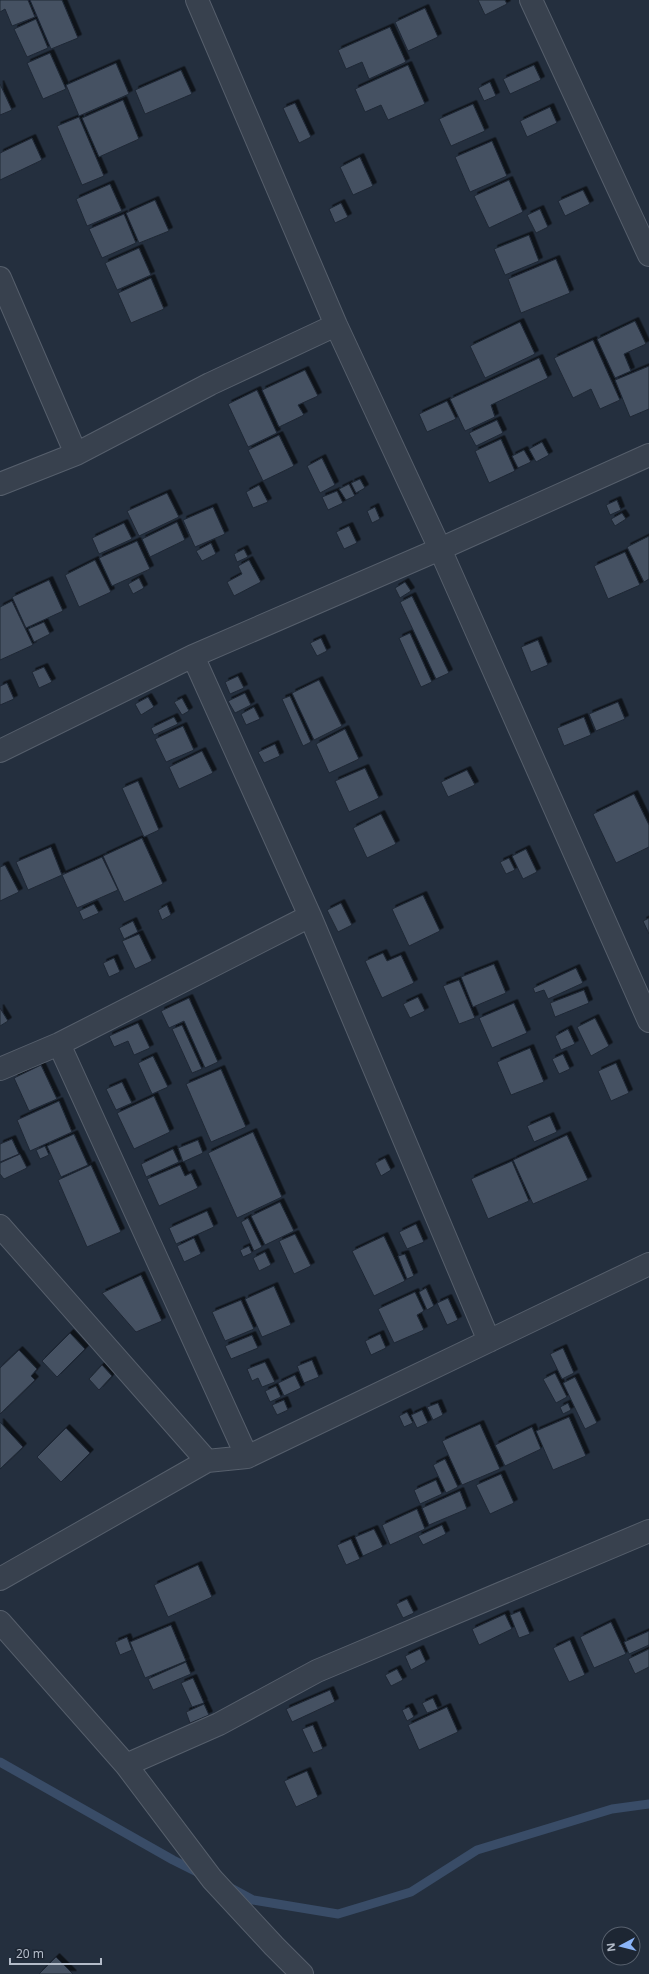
<svg xmlns="http://www.w3.org/2000/svg" width="649" height="1974" viewBox="0 0 649 1974" font-family="'Noto Sans',sans-serif">
  <defs>
    <filter id="shadow"><feDropShadow dx="3.5" dy="-3.5" stdDeviation="0" flood-color="#0009"/></filter>
  </defs>
  <rect width="100%" height="100%" fill="#242f3e"/>
  <g fill="none" stroke-linecap="round" stroke-linejoin="round">
    <path stroke="#394c67" stroke-width="9" d="M0,1762L173,1860L201,1874
      M229,1887L253,1900L338,1914L411,1892L477,1850L612,1809L649,1804"/>
  </g>
  <path fill="#455162" stroke="#1f2835" filter="url(#shadow)" d="M0,0H28L35,17L12,26L5,9L0,12Z
    M30,0H62L78,38L51,49Z
    M478,0H505L507,4L485,15Z
    M425,8L438,37L408,51L395,22Z
    M36,19L48,48L27,57L14,29Z
    M390,27L406,62L369,79L362,62L346,69L338,50Z
    M50,53L66,89L43,99L27,63Z
    M116,63L129,94L79,116L66,85Z
    M408,65L425,104L388,120L381,105L365,112L355,89Z
    M534,65L541,80L510,94L503,79Z
    M181,70L192,94L145,114L135,90Z
    M490,82L496,96L484,101L478,88Z
    M0,84L12,110L0,115Z
    M123,100L139,139L99,157L82,118Z
    M295,103L311,137L299,143L283,108Z
    M473,104L485,131L451,146L439,119Z
    M550,107L557,123L527,137L520,121Z
    M79,117L104,176L82,185L57,126Z
    M32,138L42,160L0,180V153Z
    M492,141L507,176L470,192L455,157Z
    M360,157L373,186L353,195L340,167Z
    M509,180L523,212L489,228L474,196Z
    M110,184L122,211L87,226L76,199Z
    M583,190L590,204L565,216L558,201Z
    M155,200L169,231L139,243L126,213Z
    M341,203L348,217L335,223L329,209Z
    M540,209L548,227L536,233L527,215Z
    M124,214L136,243L102,258L89,229Z
    M529,235L539,261L505,275L494,249Z
    M139,248L151,275L117,290L105,263Z
    M556,259L570,293L521,313L508,279Z
    M151,278L164,309L131,323L118,293Z
    M635,321L646,344L624,354L631,371L615,378L597,339Z
    M520,322L535,354L485,378L470,346Z
    M593,340L620,400L600,409L591,389L573,398L554,358Z
    M539,358L548,378L491,405L495,417L465,431L450,399Z
    M649,366V409L630,417L615,380Z
    M305,370L318,396L298,405L304,415L279,427L262,390Z
    M257,390L277,433L248,447L228,404Z
    M447,401L456,419L427,432L419,414Z
    M497,420L503,433L476,446L469,433Z
    M279,435L294,466L263,481L248,450Z
    M501,439L515,471L489,483L475,451Z
    M542,442L549,455L536,462L529,449Z
    M524,450L531,462L518,468L512,456Z
    M322,458L335,485L320,493L307,466Z
    M360,479L365,488L356,493L351,483Z
    M349,484L355,496L346,500L339,489Z
    M259,485L268,502L253,508L246,492Z
    M337,491L343,503L328,510L322,497Z
    M167,493L179,517L139,536L127,511Z
    M617,500L621,510L610,515L606,505Z
    M213,507L225,534L195,547L183,520Z
    M375,507L380,519L372,523L367,511Z
    M622,513L626,519L615,526L611,519Z
    M177,522L185,540L150,557L142,539Z
    M124,523L132,539L99,554L92,538Z
    M349,526L357,543L344,549L336,532Z
    M649,536V579L644,582L627,547Z
    M137,541L150,569L112,586L99,558Z
    M211,543L216,554L202,561L196,551Z
    M244,549L248,557L237,562L234,554Z
    M625,552L640,585L608,599L594,566Z
    M95,560L111,592L79,607L65,575Z
    M249,560L261,582L234,596L227,582L242,574L238,566Z
    M139,578L144,588L133,594L128,584Z
    M49,580L63,611L26,628L12,597Z
    M405,582L411,591L400,598L395,588Z
    M412,596L449,673L436,679L400,602Z
    M12,601L33,645L0,660V607Z
    M44,622L50,634L34,642L28,629Z
    M410,633L432,682L421,687L399,638Z
    M321,638L327,651L317,656L310,643Z
    M538,640L548,665L531,672L521,647Z
    M44,667L52,682L39,688L32,672Z
    M238,676L244,688L230,694L225,682Z
    M319,680L342,726L314,740L292,693Z
    M7,683L14,699L0,705V686Z
    M245,693L251,705L235,713L228,701Z
    M290,696L311,742L303,746L282,699Z
    M148,697L154,707L141,715L135,704Z
    M182,698L189,711L182,715L174,702Z
    M618,702L625,719L596,731L589,714Z
    M254,707L260,719L246,725L241,714Z
    M174,717L178,724L154,735L151,728Z
    M584,717L591,735L564,746L557,728Z
    M183,726L194,750L166,762L155,739Z
    M345,729L359,759L329,773L316,744Z
    M275,744L280,756L264,763L258,752Z
    M202,751L213,773L179,789L169,767Z
    M365,768L379,798L349,812L335,781Z
    M467,770L475,785L448,797L441,782Z
    M138,781L159,830L144,837L122,788Z
    M634,794L649,825V847L616,863L593,814Z
    M381,814L396,844L367,858L353,828Z
    M142,838L163,884L124,902L103,856Z
    M51,847L62,875L28,890L16,862Z
    M526,849L537,872L523,879L512,856Z
    M102,857L118,890L77,908L62,875Z
    M509,858L515,870L506,874L500,862Z
    M5,865L19,892L0,901V867Z
    M423,895L440,931L409,946L392,909Z
    M341,903L352,925L338,932L327,910Z
    M94,904L99,913L83,920L79,911Z
    M167,905L171,915L162,920L158,910Z
    M649,918V934L643,921Z
    M133,921L138,932L124,939L119,928Z
    M139,934L152,961L135,969L122,941Z
    M383,953L387,961L401,955L414,983L382,998L365,961Z
    M114,958L120,972L109,977L103,963Z
    M494,964L506,993L473,1007L461,977Z
    M576,968L583,983L548,999L544,990L535,993L533,988Z
    M459,980L475,1018L459,1024L443,986Z
    M584,990L589,1003L555,1017L550,1003Z
    M418,997L425,1011L410,1018L403,1004Z
    M189,998L218,1062L205,1068L184,1021L169,1028L161,1011Z
    M514,1003L527,1033L492,1048L479,1018Z
    M0,1008L8,1021L0,1026Z
    M595,1018L609,1046L591,1056L577,1027Z
    M138,1023L150,1048L134,1055L128,1041L114,1047L109,1036Z
    M182,1025L202,1069L192,1073L172,1029Z
    M568,1029L575,1044L561,1050L555,1036Z
    M530,1048L544,1082L511,1095L497,1062Z
    M563,1054L570,1069L559,1074L552,1059Z
    M153,1056L168,1087L152,1094L138,1063Z
    M616,1063L629,1093L611,1101L598,1071Z
    M41,1065L57,1099L29,1111L14,1078Z
    M221,1069L246,1127L211,1142L186,1084Z
    M122,1082L132,1103L116,1110L106,1089Z
    M154,1096L170,1132L134,1149L117,1113Z
    M59,1101L72,1132L30,1151L17,1120Z
    M550,1116L557,1132L534,1142L527,1126Z
    M253,1132L282,1197L237,1218L208,1153Z
    M74,1134L88,1165L61,1177L47,1146Z
    M567,1135L588,1180L533,1204L513,1160Z
    M12,1139L19,1154L0,1162V1144Z
    M198,1140L203,1153L183,1162L178,1148Z
    M45,1146L49,1155L40,1159L36,1150Z
    M173,1149L179,1162L146,1177L141,1164Z
    M20,1154L27,1168L4,1179L0,1174V1163Z
    M385,1158L391,1170L381,1176L375,1163Z
    M512,1161L529,1201L488,1219L471,1179Z
    M91,1165L121,1232L87,1247L58,1180Z
    M180,1165L185,1176L191,1173L198,1188L159,1206L147,1179Z
    M280,1202L294,1231L265,1245L251,1216Z
    M207,1211L214,1227L176,1244L169,1228Z
    M248,1218L262,1247L254,1251L241,1222Z
    M416,1224L424,1242L407,1249L399,1232Z
    M295,1234L311,1266L294,1274L279,1241Z
    M384,1236L405,1281L374,1296L352,1251Z
    M194,1238L201,1254L184,1262L177,1246Z
    M249,1246L252,1253L243,1257L240,1250Z
    M265,1252L271,1265L259,1271L253,1258Z
    M405,1254L414,1276L407,1279L398,1256Z
    M141,1275L162,1321L136,1332L102,1293Z
    M274,1286L291,1325L262,1337L245,1299Z
    M426,1288L434,1306L427,1310L419,1292Z
    M415,1292L424,1311L417,1315L424,1330L394,1343L378,1309Z
    M448,1298L458,1320L447,1325L437,1303Z
    M241,1300L254,1329L225,1341L212,1312Z
    M70,1333L85,1349L57,1377L42,1361Z
    M380,1334L386,1348L371,1355L365,1341Z
    M252,1335L258,1348L231,1359L225,1346Z
    M563,1348L574,1373L562,1379L550,1354Z
    M19,1350L37,1369L31,1376L35,1380L0,1414V1368Z
    M312,1360L319,1377L304,1383L297,1366Z
    M265,1362L275,1382L262,1387L258,1378L252,1381L247,1369Z
    M102,1365L112,1376L99,1390L89,1379Z
    M555,1373L567,1397L556,1403L543,1379Z
    M295,1375L301,1388L284,1396L278,1383Z
    M575,1377L597,1423L585,1429L563,1383Z
    M276,1386L281,1397L270,1402L265,1391Z
    M284,1400L288,1410L277,1415L272,1405Z
    M438,1403L443,1415L433,1420L427,1407Z
    M568,1403L571,1410L563,1414L560,1407Z
    M422,1410L428,1423L417,1428L411,1415Z
    M407,1412L413,1423L404,1427L399,1416Z
    M569,1417L586,1456L553,1470L536,1431Z
    M0,1422L23,1447L0,1469Z
    M480,1424L500,1469L462,1485L442,1441Z
    M532,1427L541,1449L505,1466L495,1445Z
    M66,1428L90,1453L61,1482L37,1457Z
    M445,1459L458,1487L446,1493L433,1465Z
    M501,1474L514,1503L490,1514L476,1485Z
    M436,1480L442,1494L420,1504L414,1490Z
    M460,1491L467,1509L429,1525L422,1508Z
    M417,1509L425,1529L390,1545L382,1525Z
    M442,1525L446,1534L423,1545L418,1536Z
    M374,1529L383,1547L363,1556L355,1537Z
    M351,1539L360,1559L346,1565L337,1545Z
    M198,1565L212,1597L168,1617L154,1585Z
    M407,1599L414,1613L403,1618L396,1604Z
    M520,1611L530,1634L519,1638L510,1615Z
    M505,1614L512,1629L479,1645L472,1629Z
    M611,1622L626,1654L594,1668L580,1637Z
    M171,1625L186,1661L145,1678L130,1642Z
    M649,1631V1645L629,1654L624,1642Z
    M127,1637L132,1650L120,1655L115,1642Z
    M570,1640L585,1675L569,1682L553,1648Z
    M420,1649L426,1662L411,1670L405,1656Z
    M649,1649V1667L635,1674L628,1659Z
    M186,1662L191,1674L153,1690L148,1679Z
    M397,1669L403,1680L391,1686L385,1675Z
    M193,1678L204,1703L192,1707L181,1683Z
    M330,1690L335,1702L292,1722L286,1709Z
    M433,1698L438,1709L427,1713L422,1703Z
    M204,1704L209,1715L190,1723L186,1712Z
    M409,1707L414,1717L407,1721L402,1710Z
    M447,1707L458,1732L419,1750L408,1725Z
    M313,1725L323,1749L313,1753L302,1729Z
    M307,1771L318,1797L296,1807L284,1781Z
    M56,1957L73,1974H39Z"/>
  <g fill="none" stroke-linecap="round" stroke-linejoin="round">
    <defs>
      <path id="minor" d="M197,0L336,325L440,549L649,1021
        M531,0L649,255
        M0,278L76,454
        M0,484L76,454L210,384L336,325
        M193,656L310,916L489,1341
        M0,751L193,656L440,549L649,455
        M59,1044L247,1457
        M0,1069L59,1044L310,916
        M0,1226L207,1461
        M0,1579L207,1461L247,1457L649,1264
        M0,1622L126,1765L219,1724L317,1671L649,1531
        M126,1765L212,1879L274,1946L302,1974"/>
    </defs>
    <use href="#minor" stroke="#565f6c" stroke-width="24"/>
    <use href="#minor" stroke="#38414e" stroke-width="22"/>
  </g>
  <g transform="translate(621 1946) rotate(263)"><circle r="19" fill="#1d2633" stroke="#59626f"/>
  <path d="M0-3L7 15L0 10L-7 15Z" fill="#8ab4f8"/>
  <text y="-6" font-size="11" font-weight="bold" text-anchor="middle" fill="#b4bcc9">N</text>
  </g>
  <path d="M10 1958v6h91v-6" fill="none" stroke="#b4bcc9" stroke-width="2"/>
  <text x="16" y="1958" font-size="12" fill="#b4bcc9" stroke="#1d2633" stroke-width="3" paint-order="stroke">20 m</text>
</svg>
